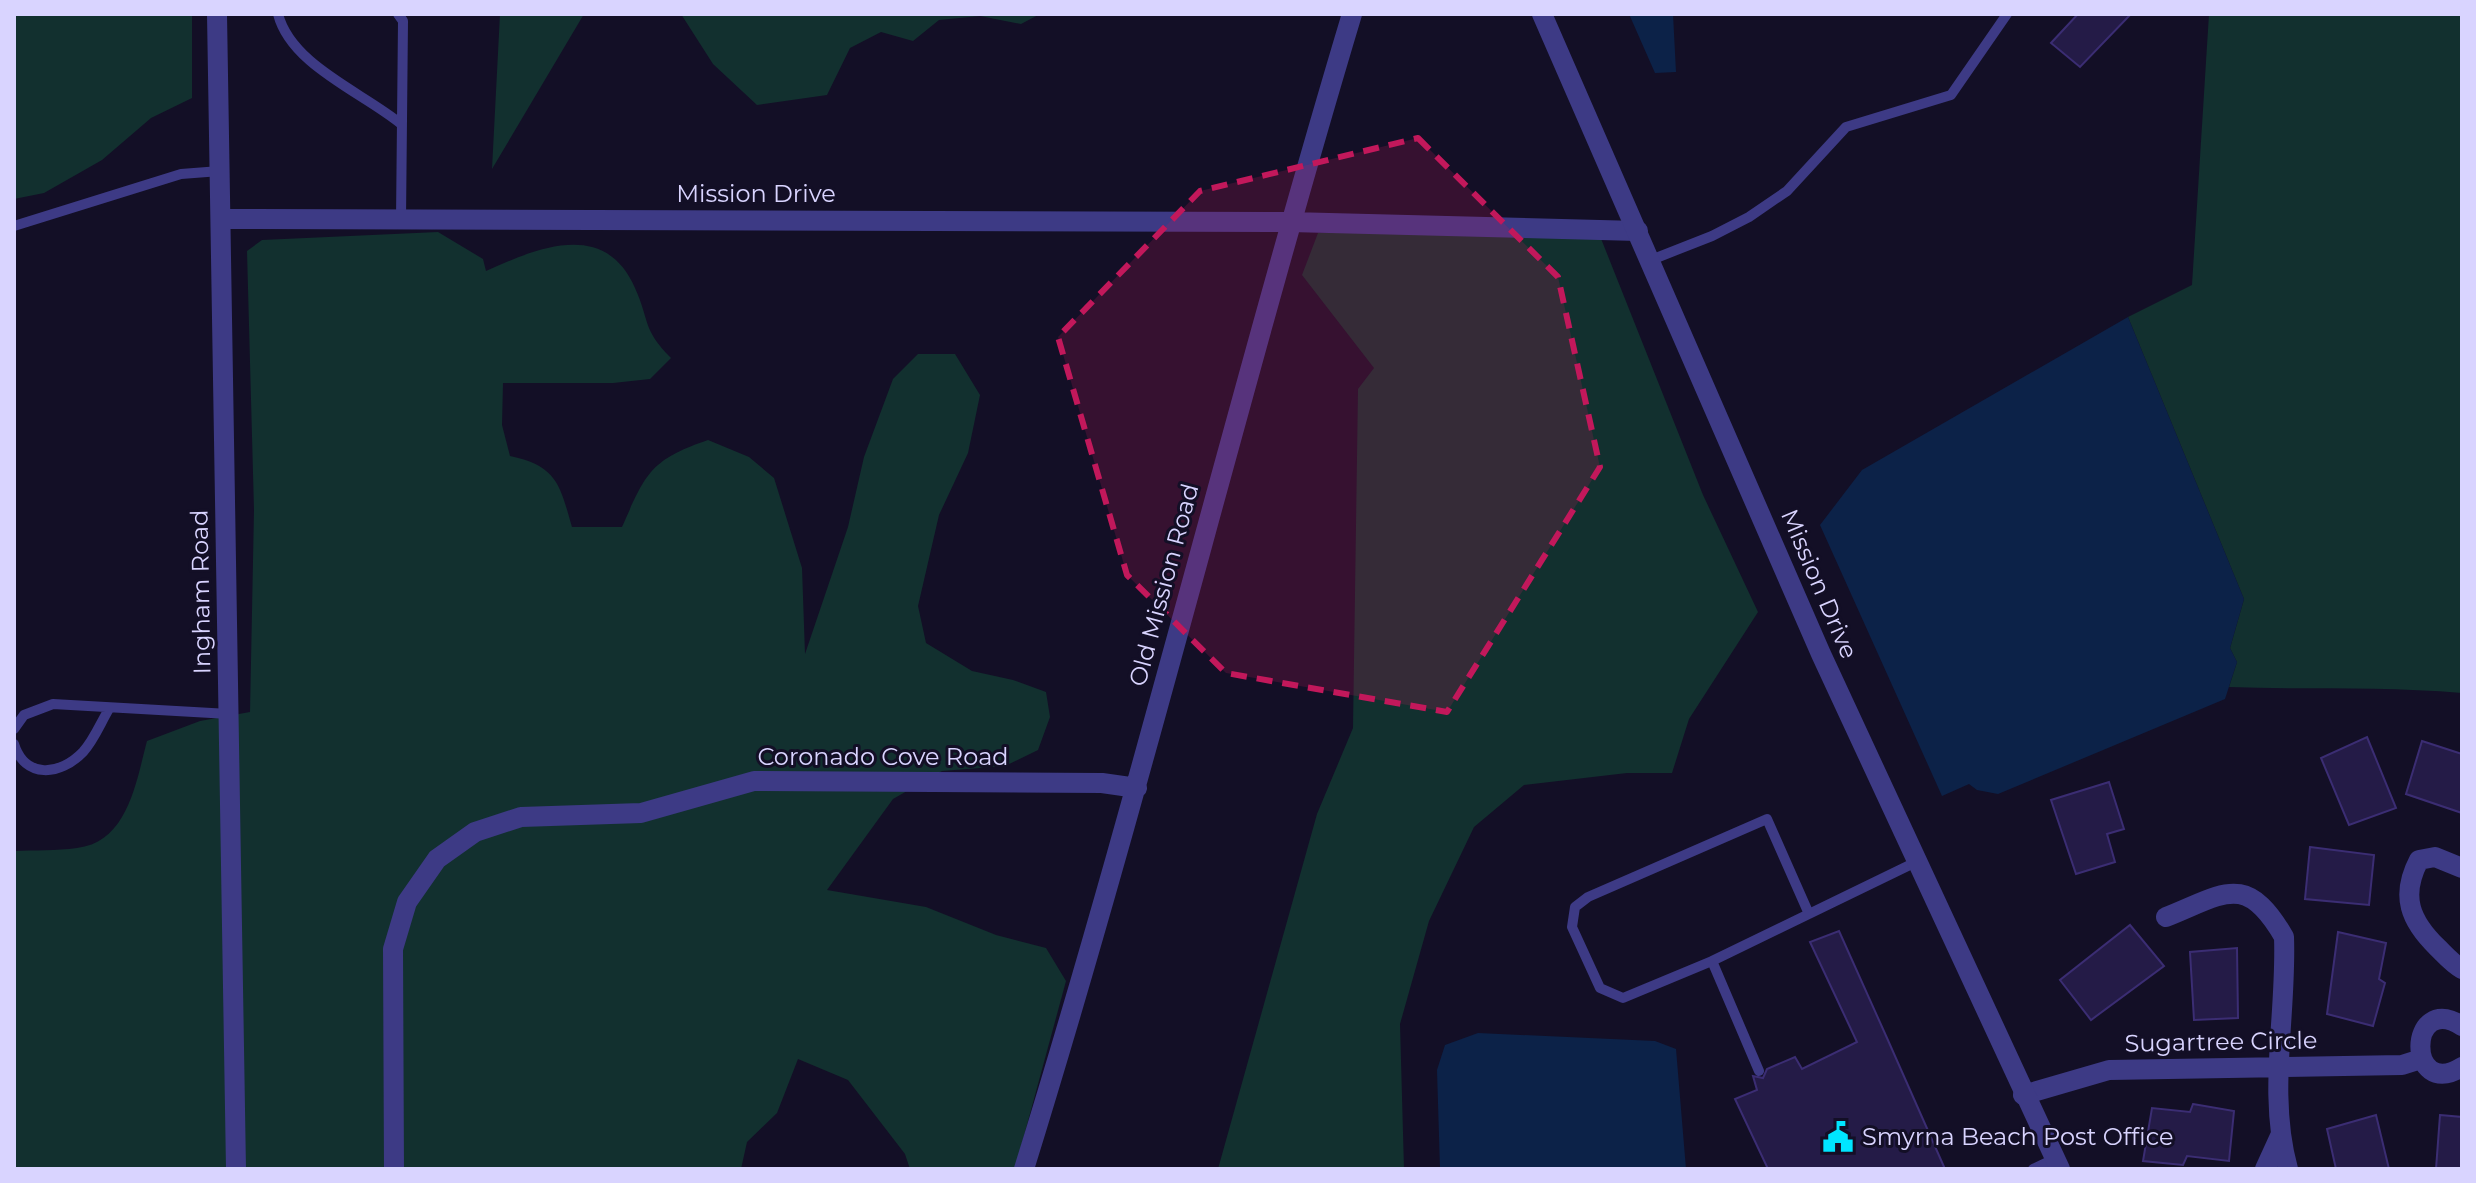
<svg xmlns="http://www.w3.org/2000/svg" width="2476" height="1183" viewBox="0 0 2476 1183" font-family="Montserrat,sans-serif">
  <rect width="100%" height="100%" fill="#130f26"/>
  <path fill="#12302f" d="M14,14H192V98L151,118L102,160L44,193L14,199Z
    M500,14H584L492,169Z
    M681,14H1040L1021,24L980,16L939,20L913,41L881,32L850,48L827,95L757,105L713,64Z
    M2209,14H2462V693C2384,686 2307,690 2229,687L2237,662L2230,648L2244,599L2128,317L2192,285Z
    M1596,226L1703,495L1758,612L1689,719L1672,773H1627L1524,785L1474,827L1429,921L1400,1024L1404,1169H1218L1317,814L1353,728L1358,389L1374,368L1302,275L1318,233Z
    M438,232L483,259L486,271C537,248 605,219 635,288C650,321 642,329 671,358L650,379L613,383H503L502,425L510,456C558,466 560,486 572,527H622C646,473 650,460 708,440L749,457L774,478L802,568L805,654L848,527L864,457L893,379L918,354H955L980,395L968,453L939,515L918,606L926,643L972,671L1013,680L1046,692L1050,717L1038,750L1005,766L942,771L893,799L827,890L926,907L996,935L1046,948L1066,981L1015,1169H910L905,1154L848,1080L798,1059L777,1113L747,1142L741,1169H14V851C35,850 56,851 77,848C128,842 136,782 147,741L200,721L250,712L254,510L247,251L262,240Z"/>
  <path fill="#0c2248" d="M1629,14H1673L1676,72L1655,73Z
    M2128,317L2244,599L2230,648L2237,662L2225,699L1998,794L1977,790L1969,784L1942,796L1820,525L1862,470Z
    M1478,1033L1655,1041L1676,1049L1686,1169H1440L1437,1070L1445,1045Z"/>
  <path fill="#241b47" stroke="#3b2d73" stroke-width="2" d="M2078,14H2131L2080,67L2051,43Z
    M2367,737L2396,808L2349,825L2321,758Z
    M2422,741L2462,754V813L2406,794Z
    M2109,782L2124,829L2107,834L2115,862L2076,874L2051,800Z
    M2310,847L2374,855L2369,905L2305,899Z
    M2130,925L2164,966L2091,1020L2060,980Z
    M1839,931L1887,1038L1945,1169H1768L1735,1099L1757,1090L1753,1076L1763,1078L1767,1069L1795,1057L1802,1069L1857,1042L1810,942Z
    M2338,932L2386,943L2379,979L2385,983L2373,1026L2327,1014Z
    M2237,948L2238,1018L2194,1020L2190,952Z
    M2193,1104L2234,1111L2229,1161L2187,1156L2183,1165L2143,1161L2152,1108L2190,1112Z
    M2376,1115L2389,1169H2336L2327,1129Z
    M2440,1115L2462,1117V1169H2436Z"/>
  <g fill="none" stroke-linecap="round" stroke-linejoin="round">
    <path stroke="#3d3a85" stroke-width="10" d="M278,14C291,65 362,92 401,124
      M398,14L403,21L401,219
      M14,226L181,174L220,171
      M1651,260L1712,236L1749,217L1787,191L1846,127L1951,95L2007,14
      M14,729L24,715L53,704L229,714
      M14,744C25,779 60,776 83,752C94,740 101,722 109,709
      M1712,961L1623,998L1600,988L1572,927L1575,907L1588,897L1767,819L1809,914
      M1759,1071L1712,961L1916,862
      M2033,1169L2054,1159"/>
    <path stroke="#3d3a85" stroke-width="20" d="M217,14L236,1169
      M222,219L1290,222L1638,231
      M2462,868L2435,857L2419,860C2400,896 2410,921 2438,948C2446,956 2453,964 2462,969
      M2166,917C2224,894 2246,871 2284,937C2287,1014 2267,1093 2288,1169
      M2462,1026C2407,991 2406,1101 2462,1067
      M2023,1095L2109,1070L2402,1065L2421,1059
      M394,1169L393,949L407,902L437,859L475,832L521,817L641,813L754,781L1102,783L1137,788
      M1024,1169C1143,786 1237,397 1352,14
      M2265,1169L2281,1134"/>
    <path stroke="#3d3a85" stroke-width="20" d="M1542,14L1821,654L2060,1169"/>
  </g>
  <path fill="#c2185b" fill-opacity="0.2" stroke="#c2185b" stroke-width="6" stroke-dasharray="16 10" stroke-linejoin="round" d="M1418,138L1558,277L1600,467L1447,712L1226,673L1127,575L1058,337L1200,191Z"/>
  <defs>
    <symbol id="civic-bare" viewBox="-9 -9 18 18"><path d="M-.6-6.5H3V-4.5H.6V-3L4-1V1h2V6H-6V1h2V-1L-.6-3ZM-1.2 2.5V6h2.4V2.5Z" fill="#00e5ff" stroke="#130f26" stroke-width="2.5" paint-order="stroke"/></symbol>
  </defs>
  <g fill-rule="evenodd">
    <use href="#civic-bare" x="1816" y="1115" width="44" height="44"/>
  </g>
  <g text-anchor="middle" stroke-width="6" stroke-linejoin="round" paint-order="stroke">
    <g font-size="24" fill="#d9d4ff" stroke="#130f26">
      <text x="756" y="202">Mission Drive</text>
      <text transform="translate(1819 584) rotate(67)" y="8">Mission Drive</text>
      <text transform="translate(1164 585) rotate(-75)" y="8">Old Mission Road</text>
      <text transform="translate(201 592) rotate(-91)" y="8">Ingham Road</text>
      <text x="883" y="765">Coronado Cove Road</text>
      <text transform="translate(2221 1042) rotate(-1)" y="8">Sugartree Circle</text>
    </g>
    <g font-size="24" fill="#d9d4ff" stroke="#130f26" text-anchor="start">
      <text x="1862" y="1145">Smyrna Beach Post Office</text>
    </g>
  </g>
  <rect width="2476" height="1183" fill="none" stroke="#d9d4ff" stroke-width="32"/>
</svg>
